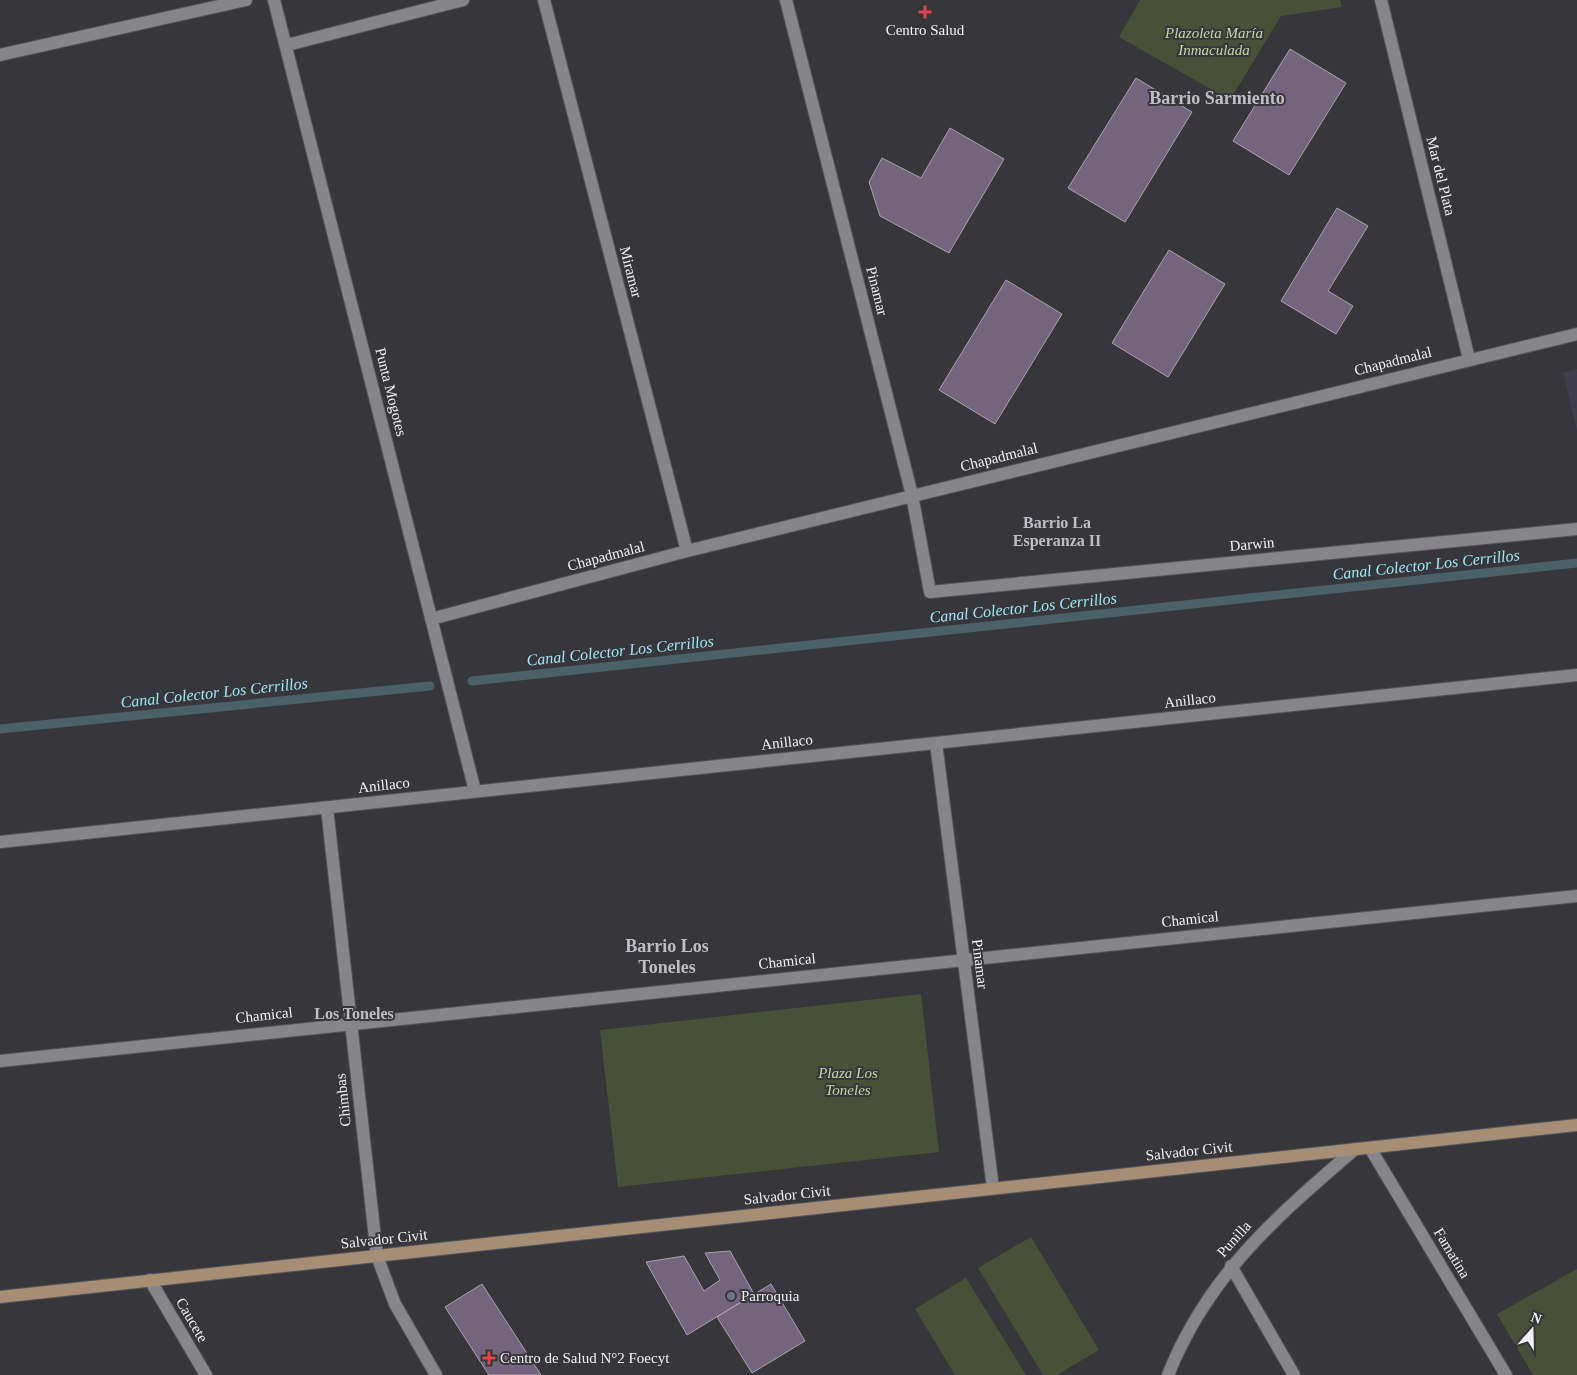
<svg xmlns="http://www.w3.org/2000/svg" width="1577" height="1375" viewBox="0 0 1577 1375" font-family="Georgia,serif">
  <rect width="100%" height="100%" fill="#37373b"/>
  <path fill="#403f49" d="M1577,369V430L1563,373Z"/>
  <path fill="#485037" d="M1140,0H1340L1342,7L1281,16L1230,100L1119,37Z
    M921,994L939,1152L618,1187L600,1030Z
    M1031,1237L1099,1350L1057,1375H1043L978,1268Z
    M1577,1269V1375H1533L1497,1314Z
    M966,1278L1026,1375H955L915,1309Z"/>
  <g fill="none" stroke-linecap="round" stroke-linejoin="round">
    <path stroke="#496167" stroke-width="9" d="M472,681L1577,563
      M0,729L430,686"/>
  </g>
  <path fill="#74657f" stroke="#a7a4a9" d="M1290,49L1346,83L1289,175L1233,141Z
    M1136,78L1192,112L1125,222L1068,188Z
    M950,128L1004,159L949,253L880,216L869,182L882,158L921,178Z
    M1337,208L1368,226L1328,291L1353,306L1336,334L1281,301Z
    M1169,250L1225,284L1168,377L1112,343Z
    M1006,280L1062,314L995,424L939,390Z
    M730,1251L754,1294L687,1335L646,1262L684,1256L704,1291L720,1280L705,1253Z
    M482,1284L541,1375H489L445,1307Z
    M771,1284L805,1341L752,1373L717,1317Z"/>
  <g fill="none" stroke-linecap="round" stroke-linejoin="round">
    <defs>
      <path id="lane" d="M0,55L246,0"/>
      <path id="street" d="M274,0L475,791
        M544,0L687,551
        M786,0L912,495L930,592L1577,529
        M1381,0L1469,359
        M287,45L463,0
        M431,619L687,551L1577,334
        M936,743L993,1188
        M327,808L377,1256L395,1304L436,1375
        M0,842L1577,675
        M0,1061L1577,896
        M1370,1148L1506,1375
        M1231,1266L1294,1375
        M150,1280L206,1375
        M1168,1375C1208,1275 1276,1217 1355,1149"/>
      <path id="secondary" d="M0,1297L1577,1125"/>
    </defs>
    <use href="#lane" stroke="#555559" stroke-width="14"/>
    <use href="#street" stroke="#555559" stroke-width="14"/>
    <use href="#secondary" stroke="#555559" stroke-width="14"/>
    <use href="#lane" stroke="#85858a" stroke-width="12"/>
    <use href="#street" stroke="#85858a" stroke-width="12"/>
    <use href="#secondary" stroke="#a58d76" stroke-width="12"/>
  </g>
  <g fill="#e0444e" stroke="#37373b" stroke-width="2">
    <path d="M922.5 4.5h5v5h5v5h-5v5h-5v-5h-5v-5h5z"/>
    <path d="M486.5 1350.5h5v5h5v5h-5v5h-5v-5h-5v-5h5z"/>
  </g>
  <circle fill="#6b7280" stroke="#37373b" stroke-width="2" cx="731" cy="1296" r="5"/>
  <g text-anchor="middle" stroke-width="4" stroke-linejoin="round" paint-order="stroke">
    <g font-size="15" fill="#f2f2f5" stroke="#37373b" text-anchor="start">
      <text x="925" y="35" text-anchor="middle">Centro Salud</text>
      <text x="741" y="1301">Parroquia</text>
      <text x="500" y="1363">Centro de Salud N°2 Foecyt</text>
    </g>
    <g font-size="15" font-style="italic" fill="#c6d7a2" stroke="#37373b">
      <text x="1214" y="38">Plazoleta María<tspan x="1214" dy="17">Inmaculada</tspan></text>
      <text x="848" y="1078">Plaza Los<tspan x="848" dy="17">Toneles</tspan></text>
    </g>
    <g font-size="15" fill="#f2f2f5" stroke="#37373b">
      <text transform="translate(1441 176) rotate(76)" y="5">Mar del Plata</text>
      <text transform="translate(631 272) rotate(76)" y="5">Miramar</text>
      <text transform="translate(877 291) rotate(76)" y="5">Pinamar</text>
      <text transform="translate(1393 361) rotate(-14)" y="5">Chapadmalal</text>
      <text transform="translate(391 392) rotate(76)" y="5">Punta Mogotes</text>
      <text transform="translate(999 457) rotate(-14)" y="5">Chapadmalal</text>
      <text transform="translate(1252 544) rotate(-5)" y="5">Darwin</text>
      <text transform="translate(606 556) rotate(-15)" y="5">Chapadmalal</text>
      <text transform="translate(1190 700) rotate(-6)" y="5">Anillaco</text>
      <text transform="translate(787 742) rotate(-6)" y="5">Anillaco</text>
      <text transform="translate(384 785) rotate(-6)" y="5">Anillaco</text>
      <text transform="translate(1190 919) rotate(-6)" y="5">Chamical</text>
      <text transform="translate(787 961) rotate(-6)" y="5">Chamical</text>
      <text transform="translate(980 964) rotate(83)" y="5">Pinamar</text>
      <text transform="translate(264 1015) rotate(-6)" y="5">Chamical</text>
      <text transform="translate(343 1100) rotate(-96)" y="5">Chimbas</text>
      <text transform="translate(1189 1151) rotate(-6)" y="5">Salvador Civit</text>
      <text transform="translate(787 1195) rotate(-6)" y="5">Salvador Civit</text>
      <text transform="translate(384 1239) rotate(-6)" y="5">Salvador Civit</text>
      <text transform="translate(1234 1239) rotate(-48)" y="5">Punilla</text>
      <text transform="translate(1452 1253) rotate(59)" y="5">Famatina</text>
      <text transform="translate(192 1320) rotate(60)" y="5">Caucete</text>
    </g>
    <g font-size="16" font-weight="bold" fill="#bebec4" stroke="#37373b">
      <text x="1057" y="528">Barrio La<tspan x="1057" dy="18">Esperanza II</tspan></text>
      <text x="354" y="1019">Los Toneles</text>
    </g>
    <g font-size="16" font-style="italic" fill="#9fe6f5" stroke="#37373b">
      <text transform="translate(1426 564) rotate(-6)" y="6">Canal Colector Los Cerrillos</text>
      <text transform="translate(1023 607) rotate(-6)" y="6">Canal Colector Los Cerrillos</text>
      <text transform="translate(620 650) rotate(-6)" y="6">Canal Colector Los Cerrillos</text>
      <text transform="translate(214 692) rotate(-6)" y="6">Canal Colector Los Cerrillos</text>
    </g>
    <g font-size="18" font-weight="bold" fill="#bebec4" stroke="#37373b">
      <text x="1217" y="104">Barrio Sarmiento</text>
      <text x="667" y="952">Barrio Los<tspan x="667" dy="21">Toneles</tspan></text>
    </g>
  </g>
  <g transform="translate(1532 1330) rotate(20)" stroke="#37373b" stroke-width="4" paint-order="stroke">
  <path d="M0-4L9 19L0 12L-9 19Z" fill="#f2f2f5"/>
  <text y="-8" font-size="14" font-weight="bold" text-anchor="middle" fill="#f2f2f5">N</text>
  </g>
</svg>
